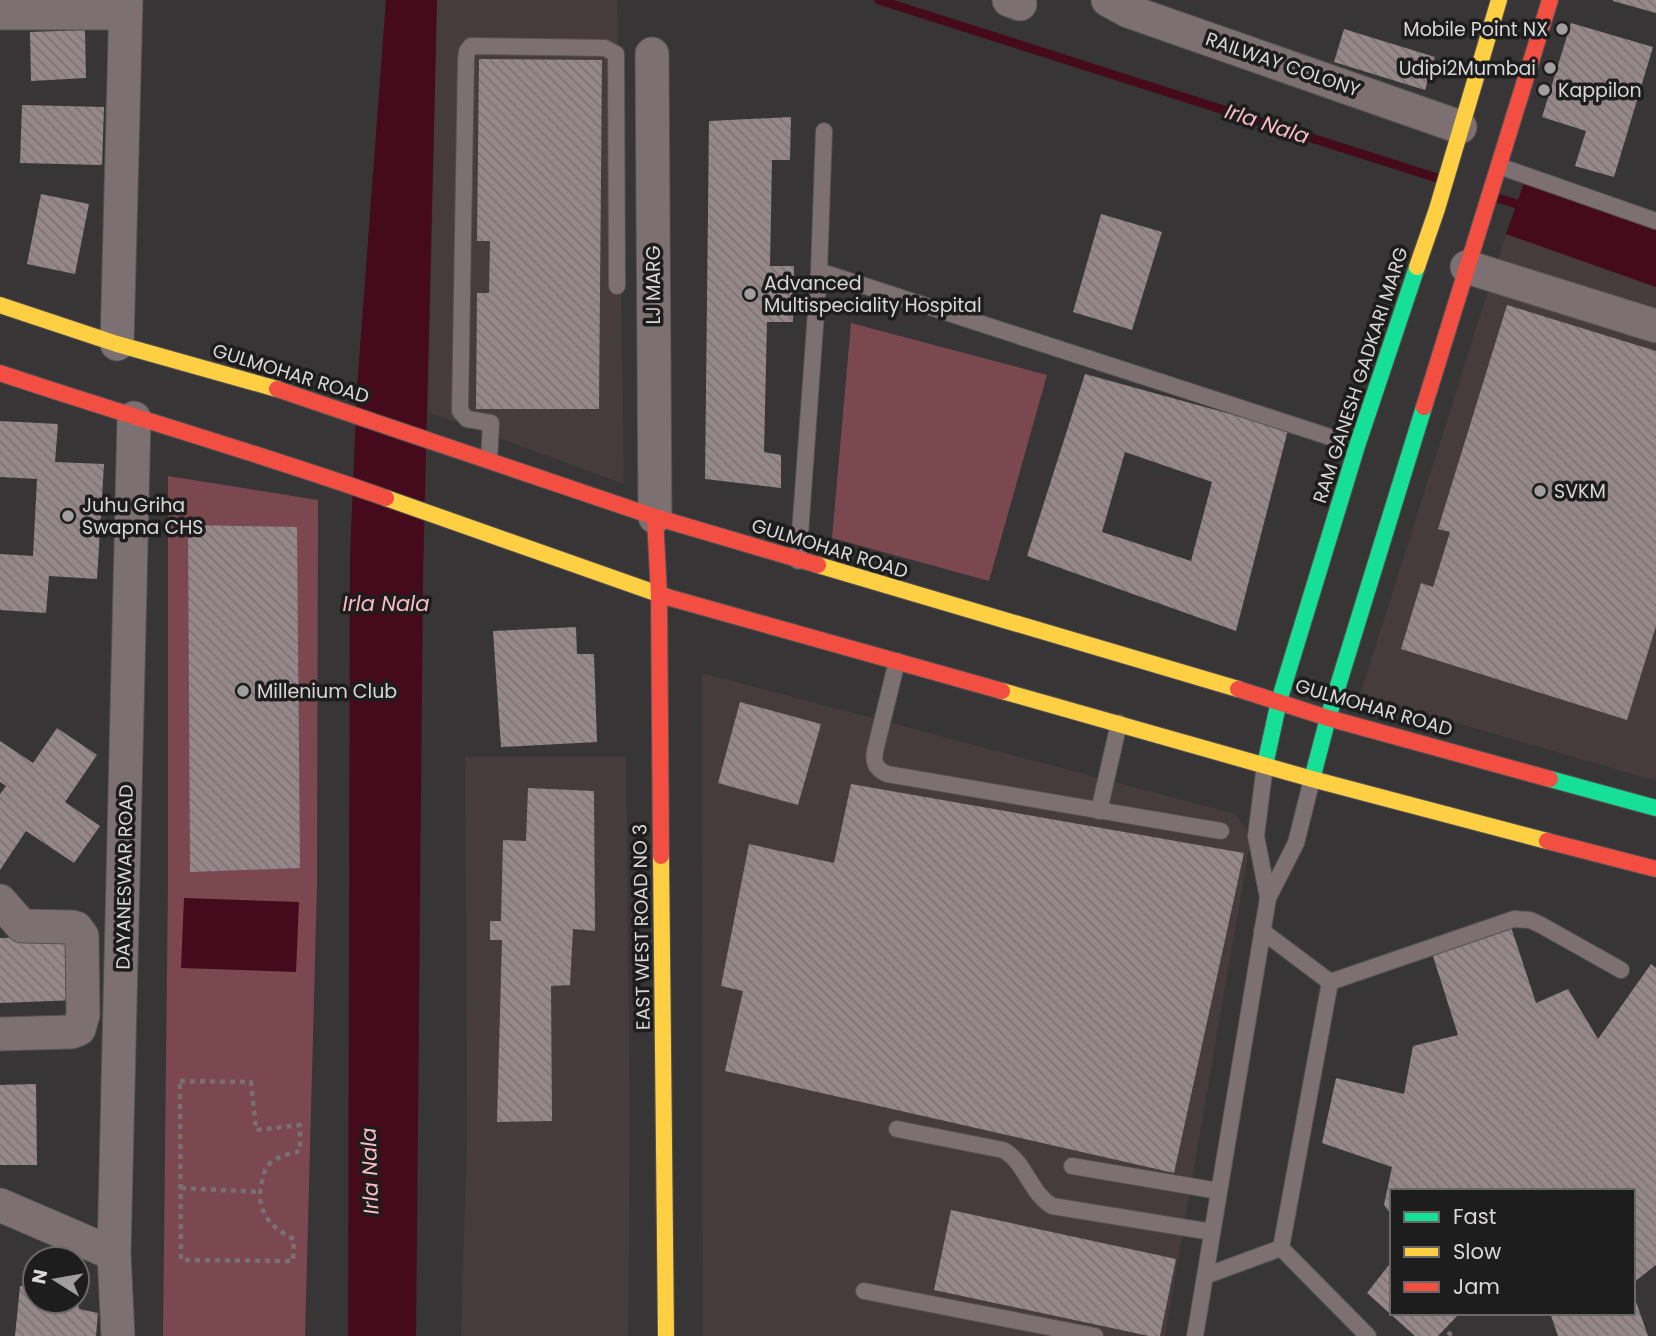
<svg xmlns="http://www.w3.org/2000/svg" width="1656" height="1336" viewBox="0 0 1656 1336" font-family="Poppins,sans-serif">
  <defs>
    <pattern id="building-back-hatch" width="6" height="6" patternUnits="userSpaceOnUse" patternTransform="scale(1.75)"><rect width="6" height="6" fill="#95888a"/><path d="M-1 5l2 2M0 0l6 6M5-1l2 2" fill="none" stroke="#7c7274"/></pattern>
  </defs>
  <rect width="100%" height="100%" fill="#373536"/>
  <path fill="#463b3d" d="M437,0H617L624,484L428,412Z
    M1506,234L1656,287V781L1360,695Z
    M702,673L1236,814L1251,837L1165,1336H703Z
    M465,757H626L630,1127L628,1336H461L467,1135Z"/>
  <path fill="#7b4850" d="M851,323L1047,375L989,581L832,538Z
    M168,476L318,500L317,885L305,1336H163L168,882Z"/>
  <path fill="#450a1c" d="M386,0H437L423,575L416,1336H348L350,556L357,388Z
    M1524,183L1656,224V287L1506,234Z
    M184,898L299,902L296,972L181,968Z"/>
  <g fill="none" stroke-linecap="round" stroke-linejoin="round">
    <path stroke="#450a1c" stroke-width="9" d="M879,0L1437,178
      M1497,198L1527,207"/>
  </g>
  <path fill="url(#building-back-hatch)" fill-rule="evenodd" d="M1613,0H1656V13L1613,1Z
    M1571,23L1653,47L1614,177L1575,166L1586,131L1542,117Z
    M1344,29L1435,57L1425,90L1334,62Z
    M85,30L86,78L31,81L30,32Z
    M479,59L602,60L599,409H476L477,293H489L490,241H477Z
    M22,105L104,107L102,165L20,163Z
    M791,117L790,160H772L770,266H794L793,322H767L764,452L781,455V488L705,479L709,121Z
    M41,194L89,204L75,274L27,264Z
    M1101,214L1162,232L1132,330L1073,312Z
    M1507,305L1656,351V626L1627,720L1401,649L1421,583L1433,587L1450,532L1438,529Z
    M1085,374L1288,430L1236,631L1027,556ZM1125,452L1212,482L1191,561L1102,532Z
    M0,421L58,424L55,462L104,464L97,579L49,576L46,613L0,610V554L33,556L37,479L0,477Z
    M188,525L297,527L300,868L190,872Z
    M576,627L577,654H594L597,742L501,747L493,631Z
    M740,702L821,724L798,805L718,783Z
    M57,728L97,755L65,802L100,826L74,863L26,831L0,870V794L6,786L0,782V741L33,763Z
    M851,784L1244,853L1174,1173L725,1071L743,991L721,986L749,844L834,863Z
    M528,788L594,791L595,931L573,929L570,985L551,986L552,1121L497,1122L502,940H490V921H501L503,840L526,841Z
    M1510,924L1536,1003L1568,989L1598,1039L1651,964L1656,968V1265L1633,1283V1191H1392V1216L1384,1205L1392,1167L1322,1143L1336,1078L1404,1094L1413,1046L1458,1035L1431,950Z
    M74,936L77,1000L0,1003V938Z
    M36,1084L37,1165H0V1085Z
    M951,1210L1176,1259L1160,1336H1149L934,1290Z
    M1392,1261V1313H1460L1438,1336H1415L1367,1293Z
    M20,1286L35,1287V1301H70L79,1306V1309L98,1313L96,1336H15Z
    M1634,1296L1648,1336H1558L1550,1313H1633Z"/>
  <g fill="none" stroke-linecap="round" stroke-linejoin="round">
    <defs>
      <path id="lane" d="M1499,166L1656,221
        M819,271L1330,437
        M489,460L491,423L467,419L460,411L466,59L467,51L471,46L605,48L616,54L617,286
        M798,561L819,271L824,131
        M897,661L875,751C873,763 876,769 887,774L1221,831
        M1265,765L1256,836L1268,898
        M1099,811L1119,723
        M1330,982L1514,919L1530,920L1541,925L1621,970
        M897,1129L1003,1150C1025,1161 1030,1193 1052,1206L1212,1232
        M1072,1166L1219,1191
        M1281,1248L1368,1336
        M1205,1276L1281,1248L1330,982L1262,931
        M864,1291L1095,1336
        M1195,1336L1268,898L1296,843L1312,779"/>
      <path id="street" d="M1009,0L1020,4
        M1108,0L1128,11L1460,127
        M0,13H125
        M652,54L655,517
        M1467,267L1656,326
        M117,344L126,0
        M0,901L22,926L72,927L76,928L82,936L83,1015L79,1029L71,1032L0,1034
        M0,1205L114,1254
        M118,1336L114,1254L134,418"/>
      <path id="fast" d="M1265,765L1279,701L1357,446L1417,267
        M1312,779L1328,718L1424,407
        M1550,779L1656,808"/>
      <path id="slow" d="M1417,267L1437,209L1499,0
        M0,305L117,344L277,389
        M386,498L667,597
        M818,565L1238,689
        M1002,691L1312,779L1547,841
        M661,856L666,1336"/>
      <path id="jam" d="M0,373C128,416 259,453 386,498
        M277,389L655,517L818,565
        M1424,407L1550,0
        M655,517L659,595L661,856
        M667,597L1002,691
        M1238,689L1328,718L1550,779
        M1547,841L1656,869"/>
    </defs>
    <use href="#lane" stroke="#545253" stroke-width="18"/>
    <use href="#street" stroke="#545253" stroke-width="35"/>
    <use href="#fast" stroke="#545253" stroke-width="18"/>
    <use href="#slow" stroke="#545253" stroke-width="18"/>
    <use href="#jam" stroke="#545253" stroke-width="18"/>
    <path stroke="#7a7072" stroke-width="4.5" stroke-dasharray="5 5" stroke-linecap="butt" d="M180,1081L251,1082L256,1130L300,1125V1151C289,1154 273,1157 266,1168C264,1171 264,1175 263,1178C254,1208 267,1226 294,1239L293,1261L181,1260Z
      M181,1188L259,1192
      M1448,1332L1452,1336"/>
    <use href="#lane" stroke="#7d7072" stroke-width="16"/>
    <use href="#street" stroke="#7d7072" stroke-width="33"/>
    <use href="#fast" stroke="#16e098" stroke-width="16"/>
    <use href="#slow" stroke="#ffcf43" stroke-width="16"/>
    <use href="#jam" stroke="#f24e42" stroke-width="16"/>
  </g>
  <g fill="#a19e9f" stroke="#1e1d1d" stroke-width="2.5">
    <circle cx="1562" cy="29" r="7"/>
    <circle cx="1550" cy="68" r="7"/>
    <circle cx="1544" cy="90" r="7"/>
    <circle cx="750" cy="294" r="7"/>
    <circle cx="1540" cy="491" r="7"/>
    <circle cx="68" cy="516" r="7"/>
    <circle cx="243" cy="691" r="7"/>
  </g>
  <g text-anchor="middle" stroke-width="7" stroke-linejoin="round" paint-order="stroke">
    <g font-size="19" fill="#dad7d8" stroke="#1e1d1d" text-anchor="start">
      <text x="1548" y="36" text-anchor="end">Mobile Point NX</text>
      <text x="1536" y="75" text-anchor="end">Udipi2Mumbai</text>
      <text x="1558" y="97">Kappilon</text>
      <text x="764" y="290">Advanced<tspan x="764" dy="22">Multispeciality Hospital</tspan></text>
      <text x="1554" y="498">SVKM</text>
      <text x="82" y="512">Juhu Griha<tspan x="82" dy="22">Swapna CHS</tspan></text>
      <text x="257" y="698">Millenium Club</text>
    </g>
    <g font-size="19" fill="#dad7d8" stroke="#1e1d1d">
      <text transform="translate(1283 64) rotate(19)" y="7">RAILWAY COLONY</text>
      <text transform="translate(653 285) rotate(-90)" y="7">LJ MARG</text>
      <text transform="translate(291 373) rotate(17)" y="7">GULMOHAR ROAD</text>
      <text transform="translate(1360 375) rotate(-72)" y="7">RAM GANESH GADKARI MARG</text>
      <text transform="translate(830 548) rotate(17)" y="7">GULMOHAR ROAD</text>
      <text transform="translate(1374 707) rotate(16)" y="7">GULMOHAR ROAD</text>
      <text transform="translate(124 877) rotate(-89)" y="7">DAYANESWAR ROAD</text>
      <text transform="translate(641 927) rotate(-91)" y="7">EAST WEST ROAD NO 3</text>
    </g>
    <g font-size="21" font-style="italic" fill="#fbbcc4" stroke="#1e1d1d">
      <text transform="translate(1267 124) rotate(18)" y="7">Irla Nala</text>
      <text x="386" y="611">Irla Nala</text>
      <text transform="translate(370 1171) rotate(-92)" y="7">Irla Nala</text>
    </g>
  </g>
  <rect x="1390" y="1189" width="245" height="126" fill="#1e1d1d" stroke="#696768" stroke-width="2"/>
  <rect x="1404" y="1212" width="35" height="10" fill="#16e098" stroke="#696768" stroke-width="2"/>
  <text x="1453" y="1224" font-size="21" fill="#dad7d8">Fast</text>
  <rect x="1404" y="1247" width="35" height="10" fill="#ffcf43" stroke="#696768" stroke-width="2"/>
  <text x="1453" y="1259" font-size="21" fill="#dad7d8">Slow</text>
  <rect x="1404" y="1282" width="35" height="10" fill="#f24e42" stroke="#696768" stroke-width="2"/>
  <text x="1453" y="1294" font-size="21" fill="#dad7d8">Jam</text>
  <g transform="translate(56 1280) rotate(281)"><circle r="33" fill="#1e1d1d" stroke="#696768" stroke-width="2"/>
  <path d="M0-5L12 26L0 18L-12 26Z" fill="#a19e9f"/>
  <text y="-10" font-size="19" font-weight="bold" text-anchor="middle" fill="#dad7d8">N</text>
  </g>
</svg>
